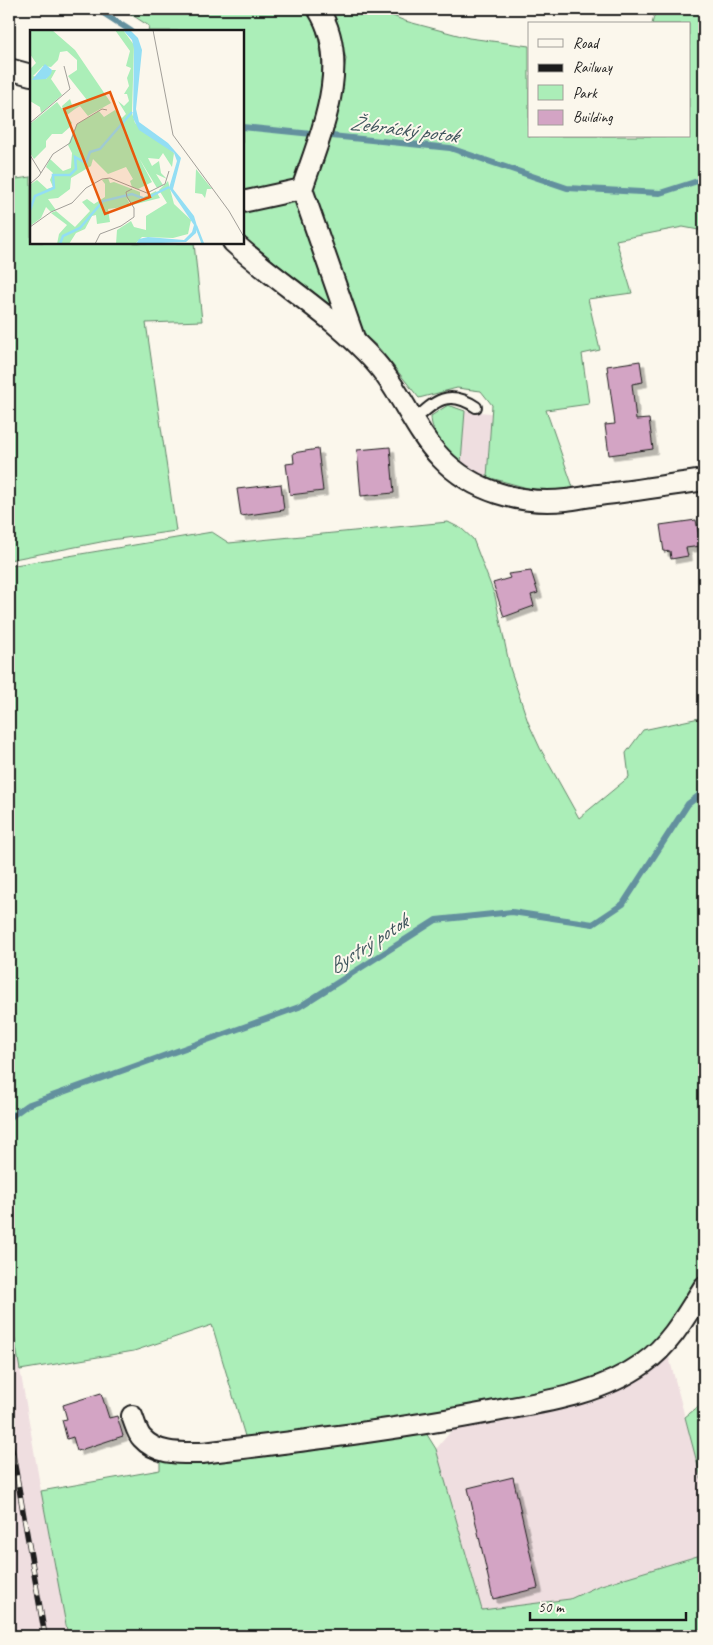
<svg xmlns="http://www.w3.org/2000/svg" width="713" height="1645" viewBox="0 0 713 1645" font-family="Caveat,sans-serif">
  <defs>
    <filter id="shadow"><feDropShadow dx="4.5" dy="4.5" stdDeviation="0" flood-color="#0004"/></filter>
  </defs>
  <rect width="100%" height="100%" fill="#fbf7ec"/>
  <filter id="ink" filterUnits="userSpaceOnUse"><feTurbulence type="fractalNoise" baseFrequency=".02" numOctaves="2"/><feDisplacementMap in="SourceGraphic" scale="10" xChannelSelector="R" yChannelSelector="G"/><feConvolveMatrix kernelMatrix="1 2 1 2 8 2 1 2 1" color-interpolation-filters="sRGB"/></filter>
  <g filter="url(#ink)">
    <path fill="#efdee0" d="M465,411L491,413L487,477L461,463Z
      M9,1305L41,1491L68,1636H9Z
      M669,1357L704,1489V1554L598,1586L570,1599L482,1610L436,1449L452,1430L597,1400L645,1375Z"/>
    <path fill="#abeeb8" stroke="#64856a" d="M117,9H309C319,34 324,59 321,86C320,102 313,119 311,135L332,133L346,59L336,20L330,9H376L405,21L469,38L529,46V136H689V24H652L656,9H704V231L683,227L616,240L632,293L588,299L600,350L582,354L589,404L546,410L574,490H535L487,477L492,405L481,391L457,388L419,398L379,348L339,312L243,237L242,31H148L149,26L126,11Z
      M31,177V242L194,243L202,321L146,323L176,531L111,540L9,560V180Z
      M448,405L465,411L461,463C447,452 431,435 431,416Z
      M448,522L462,529L473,539L495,596L510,668L528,722L540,748L579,818L629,777L626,753L643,730L704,717V1269L656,1344L616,1373L559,1394L247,1443L212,1325L134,1351L20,1370L9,1305V566L212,532L229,543Z
      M704,1402V1489L685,1417Z
      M426,1433L436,1449L482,1610L570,1599L598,1586L704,1554V1636H68L41,1491L160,1470V1461H228L318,1450Z"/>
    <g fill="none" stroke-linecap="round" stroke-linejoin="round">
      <path stroke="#63909e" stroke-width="6" d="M97,9L131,31
        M242,127L450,148L567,188L660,193L704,179
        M9,1118L27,1105L299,1007L436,920L512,912L593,924L623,904L688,804L701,794H704"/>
    </g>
    <path fill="#d3a4c4" stroke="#1c1c1c" filter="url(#shadow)" d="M640,361L643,382L632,384L636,420L649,419L653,449L609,455L605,425L615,424L607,366Z
      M390,447L394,493L361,496L357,450Z
      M318,449L323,491L290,495L286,464L294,463L293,453Z
      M281,484L284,510L241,516L237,489Z
      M696,520L701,546L686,548L688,556L671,559L670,551L664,552L660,525Z
      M531,571L538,593L531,595L534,606L504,617L493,583L510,578L508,574Z
      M101,1393L109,1418L117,1416L123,1436L77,1451L73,1437L67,1439L62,1420L67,1419L63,1405Z
      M513,1477L538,1588L493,1599L468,1488Z"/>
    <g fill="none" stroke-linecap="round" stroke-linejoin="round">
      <defs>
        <path id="service" d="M414,421C435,400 449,389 476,407"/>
        <path id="minor" d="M9,69L31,75
          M302,189L354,338
          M242,202L302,189C320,135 353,63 318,9
          M233,242C279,284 333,315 375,362C401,391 414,430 441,458C472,491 521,505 566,500C577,499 588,496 599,495C635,491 669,485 704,480
          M132,1416C135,1423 137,1433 142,1438C157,1455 182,1453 202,1453C299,1441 395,1430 490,1412C543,1402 599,1395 644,1363C671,1344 687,1314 704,1287"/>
      </defs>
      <use href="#service" stroke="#1c1c1c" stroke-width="14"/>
      <use href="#minor" stroke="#1c1c1c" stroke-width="24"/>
      <use href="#service" stroke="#fbf7ec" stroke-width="10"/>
      <use href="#minor" stroke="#fbf7ec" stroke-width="20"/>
      <defs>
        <path id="rail" d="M9,1432L45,1636"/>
      </defs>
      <use href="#rail" stroke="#1c1c1c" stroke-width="5.5"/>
      <use href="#rail" stroke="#fbf7ec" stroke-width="4" stroke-dasharray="11" stroke-linecap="butt"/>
    </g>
  </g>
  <g text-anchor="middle" stroke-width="4" stroke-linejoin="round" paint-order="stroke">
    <g font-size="21" font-style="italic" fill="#40565d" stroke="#fbf7ec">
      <text transform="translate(404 129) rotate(7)" y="7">Žebrácký potok</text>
      <text transform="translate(368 944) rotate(-33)" y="7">Bystrý potok</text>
    </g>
  </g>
  <g transform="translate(30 30)">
    <rect width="214" height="214" fill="#fbf7ec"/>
    <path d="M0,0H22L45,20L81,73L58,86L50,76L45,79L37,85L42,93L40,97L32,104H22L16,111V117L4,129L0,123V94L27,72L33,80L32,76L40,69L42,75L57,70L38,46L47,40V30L37,21L30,22L28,30L21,37L13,36L3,46L16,49L22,40H26L21,49L32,65L11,83L10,77L0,71V39L6,33L0,24ZM85,0H93L104,15L102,83L105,93L144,123L142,137L133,123L129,129L118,128L122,136L129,131L131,143L137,149L126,144L133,155L127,158L109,128L122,152L108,159L102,157L100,151L103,149L96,137L78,144L63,129L61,136L41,148L40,159L28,168L18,169L26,180L21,182L16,177L11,188L0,196L1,154L7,150L17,159L23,157L20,150L23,143L16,137L20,129L33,141L41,138L42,123L38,115L47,94L69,81L74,87L85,80L92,88L96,84L88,71L94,76L99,71L97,64H94L99,56L97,48L101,38L96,36L100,21ZM166,139L182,159H177L175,168L172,164L165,163ZM78,148L80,153L84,152L110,162V169L126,161L130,168L102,175L96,167L101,176L78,179L80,192L67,194L66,185L62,186L55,199L46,203L39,214H27L29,204L37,195L21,183L26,181L45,197L60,181L52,172L57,169L64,174L75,167V154L72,150ZM138,151L144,174L161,190L158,204L143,208L112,207L105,214H86L87,200L101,191L104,197L116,200V186L137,173L129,160Z" fill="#abeeb8"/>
    <path d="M93,0H100L108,8L112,20L106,79L109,92L138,113L151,128L143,159L164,186L167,196L166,203L156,212L106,214L109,209L118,207L154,210L162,202L164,195L139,158L147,131L144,123L109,100L103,88L104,19L102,10ZM15,34L22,40L21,44L16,49L2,50Z" fill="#93def4"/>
    <path fill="none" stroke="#93def4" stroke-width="2.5" d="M0,180L5,166L24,158L23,145H40L46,139L45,127L56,133L60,122L70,119L102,82M166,196L173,214M30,214L33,206L50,198L73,171L102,164L115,169L139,157"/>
    <path fill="none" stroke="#a29f99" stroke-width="1" d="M123,0L143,105L199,181L214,207M0,93L40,59L34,36M0,125L11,143M0,154L9,146L23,124L40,113L47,94L72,79L77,80M0,197L21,182L42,173L56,158L72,149L80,148L117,163L135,154L139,141M65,214L70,204L91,196L104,187V178L97,167L96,162L102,159"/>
    <path fill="#e8590c" fill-opacity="0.15" stroke="#e8590c" stroke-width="2.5" d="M80,62L120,167L75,184L34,79Z"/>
    <rect width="214" height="214" fill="none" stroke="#1c1c1c" stroke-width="2.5"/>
  </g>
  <rect width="713" height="1645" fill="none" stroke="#fbf7ec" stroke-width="30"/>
  <rect x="15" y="15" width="683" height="1615" fill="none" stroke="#1c1c1c" stroke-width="2" filter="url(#ink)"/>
  <rect x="528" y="22" width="162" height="115" fill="#fbf7ec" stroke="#a29f99"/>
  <rect x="538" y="39" width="25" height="8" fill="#fbf7ec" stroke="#a29f99"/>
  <text x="573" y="48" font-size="15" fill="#1c1c1c">Road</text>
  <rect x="538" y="64" width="25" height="8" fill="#1c1c1c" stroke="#a29f99"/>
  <text x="573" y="72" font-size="15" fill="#1c1c1c">Railway</text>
  <rect x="538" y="85" width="25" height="15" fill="#abeeb8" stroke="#a29f99"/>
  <text x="573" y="98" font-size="15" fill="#1c1c1c">Park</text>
  <rect x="538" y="110" width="25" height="15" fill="#d3a4c4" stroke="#a29f99"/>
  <text x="573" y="122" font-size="15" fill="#1c1c1c">Building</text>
  <path d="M530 1612v8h156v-8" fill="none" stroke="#1c1c1c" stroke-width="2.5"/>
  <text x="538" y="1612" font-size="15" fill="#1c1c1c" stroke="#fbf7ec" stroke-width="4" paint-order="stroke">50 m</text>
</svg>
